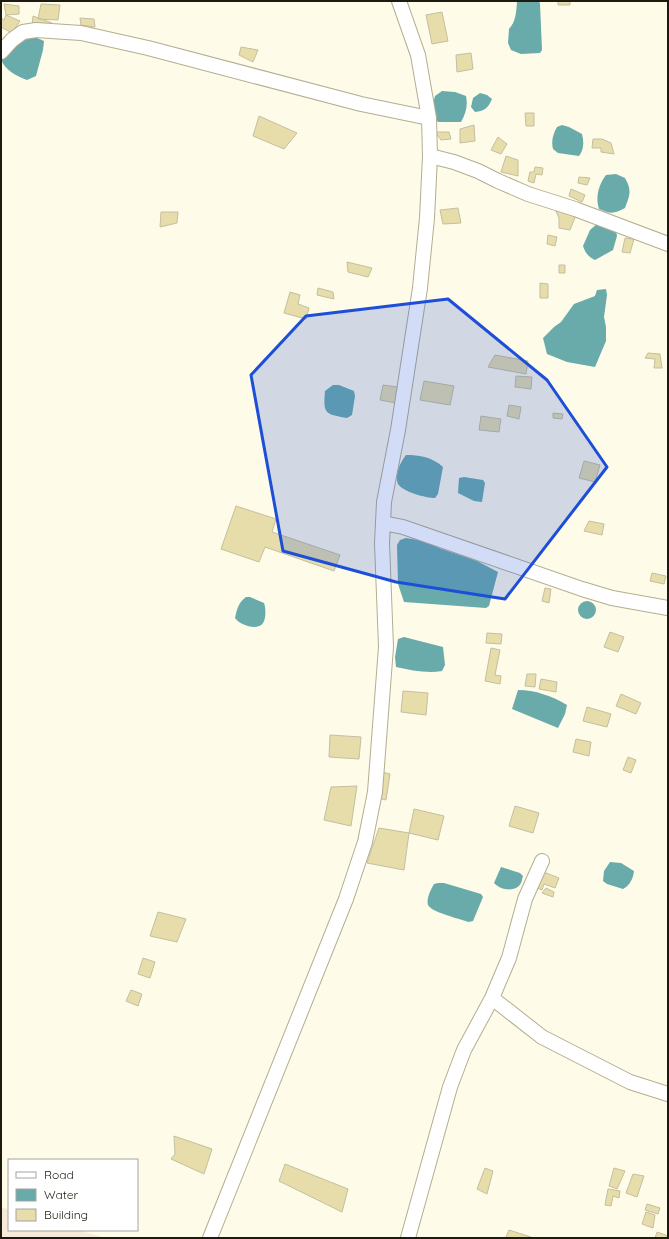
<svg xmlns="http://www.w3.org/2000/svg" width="669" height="1239" viewBox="0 0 669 1239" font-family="Quicksand,sans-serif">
  <rect width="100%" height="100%" fill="#fefbe8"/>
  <path fill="#f5ebd6" d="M1,1207L9,1210V1230H78L105,1238H1Z"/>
  <path fill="#69abab" d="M518,1H539L540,4L542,50L540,53L521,54L511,50L508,43L509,29C516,21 516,13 517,2Z
    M35,37L44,41L43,50L36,76L27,80C17,76 5,71 1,59C11,45 18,40 35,37Z
    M442,91L455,92L466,96C468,106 466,113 461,122H438C431,113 432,106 435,96Z
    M480,93L487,95L492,99C488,108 485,111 475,112L471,107L473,98Z
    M562,125L569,127L582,134C584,142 584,149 579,156L558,153L553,149C551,141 553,134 557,127Z
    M616,174L625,178C632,190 630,195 625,208C614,214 610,214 599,209C595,197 599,184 606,175Z
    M597,224L616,231L617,236L613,250L595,260C588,257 585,252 583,246L590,230Z
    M606,289L607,295L604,317L606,327V341L595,367L567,362L547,354L543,338L554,327L561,322L574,304L595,296L597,290Z
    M333,385H339L354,391L355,396L352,415L347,418C325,414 323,414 325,391Z
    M406,455C420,455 432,457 443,467L438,494L435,498C426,498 403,492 398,484C394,475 401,461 406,455Z
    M464,477L483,480L485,483L482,502L474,501L458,493L459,478Z
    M406,538L425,541L439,548L477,561L498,572L489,606L486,608L404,602L398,584L397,545L400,540Z
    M246,597H250L264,603C266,608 267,624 259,626C252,629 239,624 235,618C237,609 238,603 246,597Z
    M578 610a9 9 0 1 1 18 0a9 9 0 1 1-18 0Z
    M404,637L443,647L445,665L442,671C427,674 411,670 396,667L395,657L398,639Z
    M518,690C535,690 552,696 567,705L565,714L558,728L512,709Z
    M610,862L621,863L634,871C633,879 630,885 623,889L607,884L603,881L604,871Z
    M501,867L520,873L523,876C522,879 522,881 521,883C516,893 500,890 494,883Z
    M438,883H444L481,894L483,897L473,921L469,922C460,919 431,912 428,905C426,899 431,889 434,884Z"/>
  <path fill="#e6ddaa" stroke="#c4bfa1" d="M558,1H570V5H558Z
    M4,4L19,6V14L6,15Z
    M41,4L60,5L58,20L38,19Z
    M442,12L448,41L432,44L426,15Z
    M6,15L20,21L12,33L1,27V18L4,20Z
    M33,16L52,23L48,29L32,26Z
    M80,18L94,19L95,27L81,25Z
    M241,47L258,50L253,62L239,55Z
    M471,53L473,69L457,72L456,55Z
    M525,113H534V126H526Z
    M259,116L297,133L284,149L253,136Z
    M474,125L475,141L460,143V129Z
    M435,132H449L451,139L441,140Z
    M498,137L507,144L501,154L491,150Z
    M593,139H602L611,143L614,154L601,152V148H592Z
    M506,156L518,160V176L501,172Z
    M535,167L543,168L542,175L536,174L534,183L528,181L530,172H534Z
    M579,177L590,178L587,185L578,183Z
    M571,189L585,195L582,202L569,196Z
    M458,208L461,223L443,224L440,210Z
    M555,209L576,215L570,230L559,228V218Z
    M161,212H178L177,223L160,227Z
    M548,235L557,237L555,246L547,244Z
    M625,238L634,239L630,253L622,252Z
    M347,262L372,268L368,277L348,272Z
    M559,265H565V273H559Z
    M540,283L548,284V298H540Z
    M318,288L333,292L334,299L317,295Z
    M290,292L300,295L298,304L309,308L306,319L284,313Z
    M648,353L660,354L662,368H654L655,359L645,358Z
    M495,355L528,361L526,374L488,367Z
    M516,376L532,377L531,389L515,387Z
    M424,381L454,386L450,405L420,400Z
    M383,385L398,387L396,403L380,400Z
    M509,405L521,407L519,419L507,416Z
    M553,413L563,414L562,419L553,418Z
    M481,416L501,419L499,432L479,430Z
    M584,461L600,465L595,482L579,478Z
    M236,506L276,519L272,532L340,555L334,571L265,547L259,562L221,549Z
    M589,521L604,524L602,535L584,531Z
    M652,573L666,576L664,584L650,581Z
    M545,588L551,589L549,603L542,601Z
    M610,632L624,637L618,652L604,647Z
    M487,633L502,634L501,644L486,643Z
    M491,648L500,650L495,675L501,676L500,684L485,681Z
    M527,674H536L535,687L525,686Z
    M541,679L557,682L556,692L539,689Z
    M403,691L428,693L426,715L401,712Z
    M621,694L641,703L636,714L616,706Z
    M587,707L611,714L607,727L583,721Z
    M330,735L361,737L359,759L329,757Z
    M576,739L591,742L589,756L573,752Z
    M628,757L636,760L631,773L623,770Z
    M382,772L390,774L386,800L378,798Z
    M357,786L351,826L324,820L331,787Z
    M515,806L539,813L533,833L509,826Z
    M414,809L444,816L438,840L409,833Z
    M379,828L409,833L404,870L367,863Z
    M541,871L559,878L555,888L544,884L542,890L534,887Z
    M546,888L554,892L553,897L542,893Z
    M158,912L186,919L177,942L150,936Z
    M143,958L155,962L150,978L138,974Z
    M131,990L142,994L138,1006L126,1001Z
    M174,1136L212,1149L204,1174L171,1159L175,1154Z
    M285,1164L348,1189L342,1212L279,1181Z
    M485,1168L493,1171L487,1194L477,1189Z
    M614,1168L625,1171L617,1189L609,1186Z
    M633,1174L644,1176L637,1197L626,1193Z
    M608,1189L620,1191L619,1198L613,1196L611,1206L605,1205Z
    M647,1204L660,1208L658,1214L645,1210Z
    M646,1212L655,1215L653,1228L642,1224Z
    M509,1230L531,1237V1238H508L506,1237Z
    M657,1232L668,1236V1238H655Z"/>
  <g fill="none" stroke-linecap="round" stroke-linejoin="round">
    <defs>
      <path id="minor" d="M1,52L12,40L23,32L36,30L81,33L148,48L361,104L429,118
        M430,156L454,162L478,171L498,181L528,194L575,209L668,244
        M383,523L403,527L582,589L612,598L668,608
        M492,998L542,1037L630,1082L668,1094
        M210,1238L346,899L365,842L375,792L386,647L382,543L384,502L398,430L420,288L427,218L430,156L429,118L418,55L399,1
        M408,1238L450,1087L464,1050L492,998L509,958L525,899L542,861"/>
    </defs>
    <use href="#minor" stroke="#b3ae91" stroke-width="16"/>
    <use href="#minor" stroke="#fff" stroke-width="14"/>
  </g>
  <path fill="#1d4ed8" fill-opacity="0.2" stroke="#1d4ed8" stroke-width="3" stroke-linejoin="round" d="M448,299L547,380L607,467L505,599L396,582L283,551L251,375L306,316Z"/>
  <rect width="669" height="1239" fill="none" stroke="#1d1b10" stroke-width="4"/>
  <rect x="8" y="1159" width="130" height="72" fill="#ffffff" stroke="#a5a49f"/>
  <rect x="16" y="1172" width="20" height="6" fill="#ffffff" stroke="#a5a49f"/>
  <text x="44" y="1179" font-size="12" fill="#1d1b10">Road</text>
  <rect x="16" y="1189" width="20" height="12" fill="#69abab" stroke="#a5a49f"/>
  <text x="44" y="1199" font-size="12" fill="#1d1b10">Water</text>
  <rect x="16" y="1209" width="20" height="12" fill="#e6ddaa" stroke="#a5a49f"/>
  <text x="44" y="1219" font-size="12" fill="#1d1b10">Building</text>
</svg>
